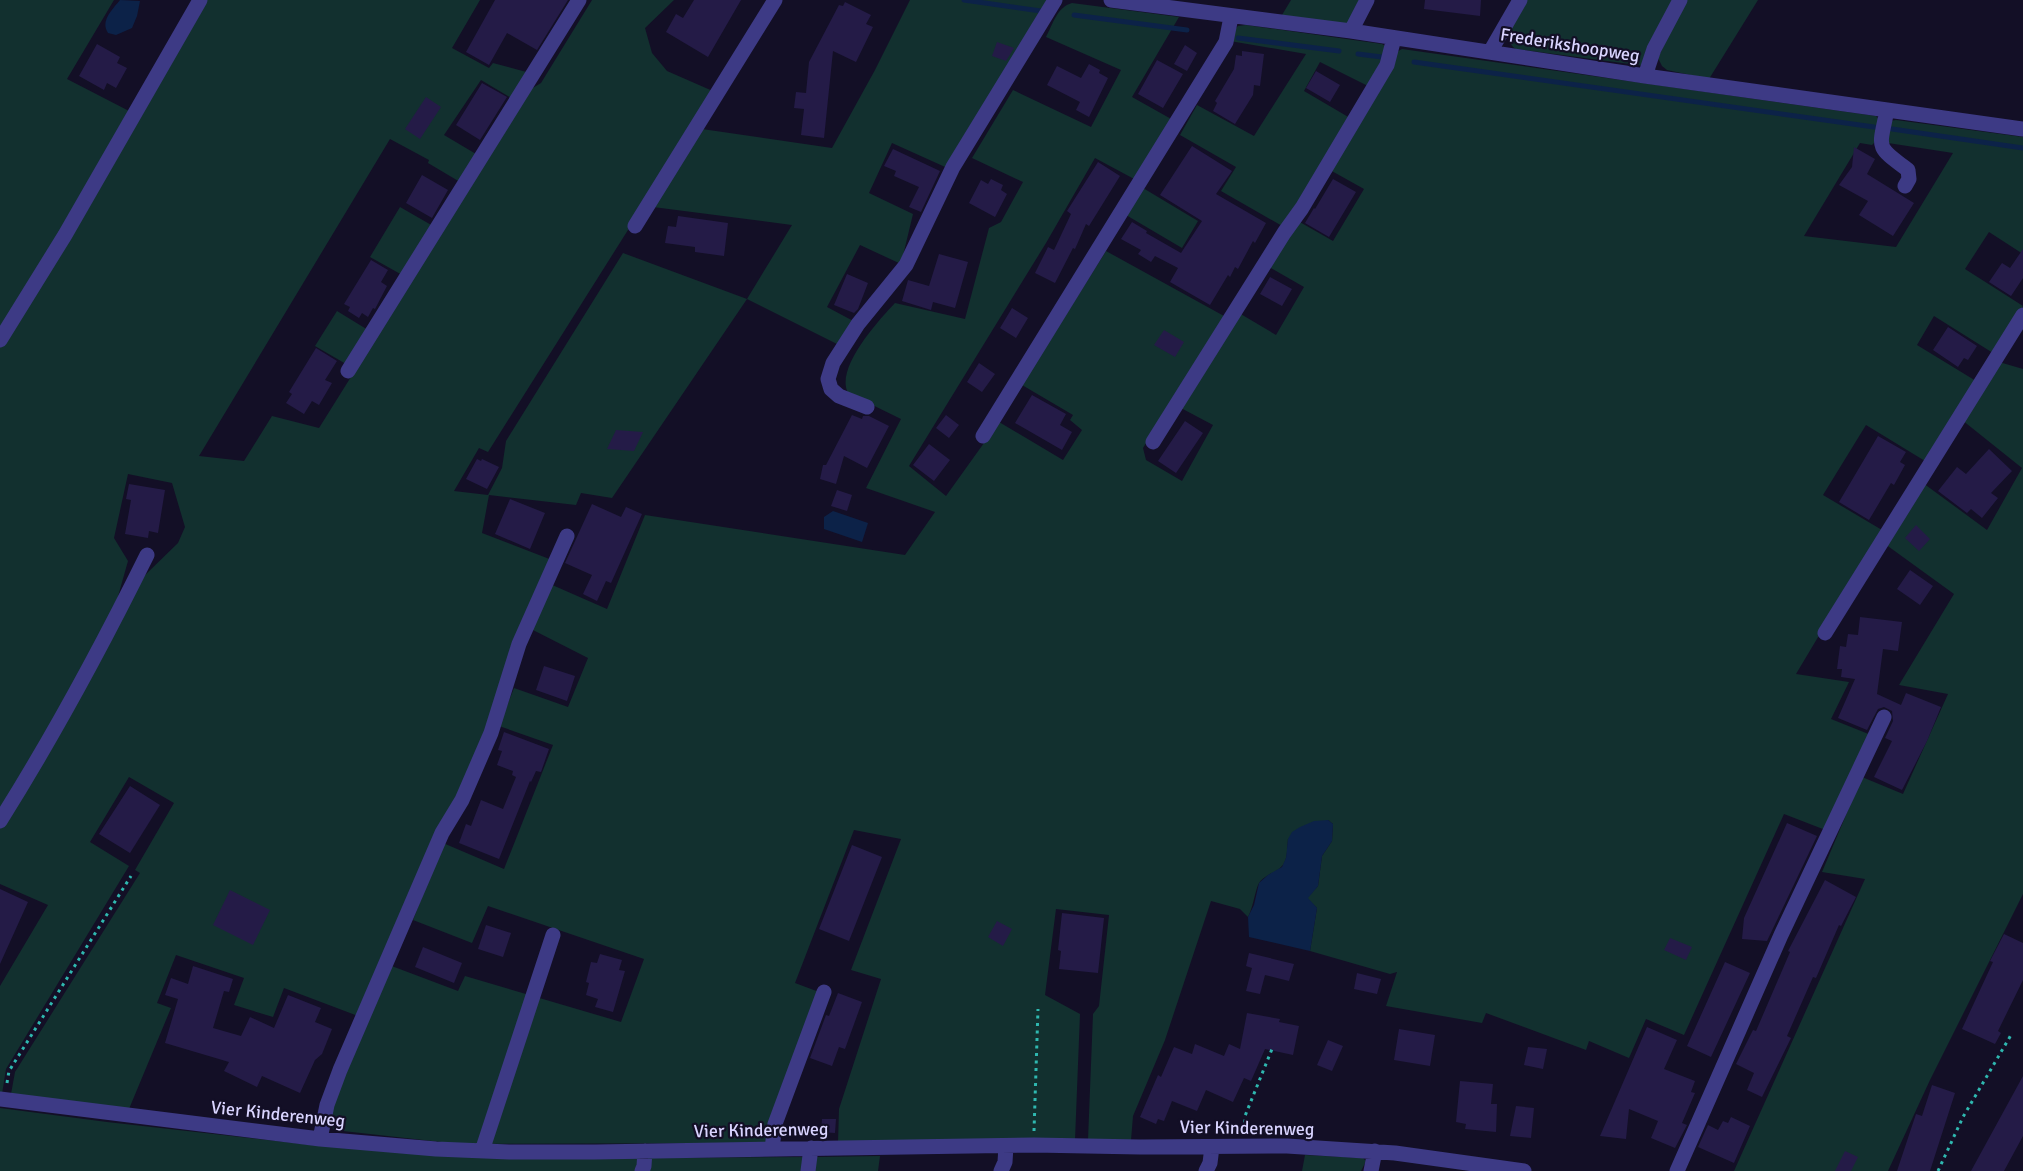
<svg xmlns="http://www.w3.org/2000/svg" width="2023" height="1171" viewBox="0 0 2023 1171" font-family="Signika,sans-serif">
  <rect width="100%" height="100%" fill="#130f26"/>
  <path fill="#12302f" d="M0,0H114L67,79L131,112L0,335Z
    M205,0H480L452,48L489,68L493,63L530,73L513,99L481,80L444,135L476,154L460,182L428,163L429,160L390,139L199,456L244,461L272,416L319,428L531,89L541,83L592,0H674L645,28L652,53L667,71L715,92L488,452L479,448L454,491L488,495L502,468L506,441L623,253L747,299L792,225L653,207L702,129L832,148L875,70L910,0H1047L954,171L892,143L869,193L913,214L901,264L860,245L827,307L857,323L843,347L747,299L612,498L581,493L576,505L489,495L482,533L552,560L488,728L358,1016L284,988L273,1017L234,1005L244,978L176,955L157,1003L171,1008L129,1109L11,1094L15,1072L140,873L135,870L174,803L129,777L90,842L129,866L6,1069L2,1094H0V986L48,905L0,884V826L140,580L178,543L185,527L172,483L128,474L114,538L128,561L113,614L0,812V344Z
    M1291,0H1360L1349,26L1282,15Z
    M1524,0H1674L1645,66L1516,49C1500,40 1517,11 1524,0Z
    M1685,0H1758L1709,79L1667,70L1662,66L1658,58Z
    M1072,3L1179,17L1132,97L1173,120L1136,180L1095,158L1046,243L909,466L946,496L999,422L1063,460L1082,430L1070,420L1073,415L1022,385L1106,251L1224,316L1143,448L1146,460L1182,481L1213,425L1179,407L1239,313L1276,335L1304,287L1269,267L1298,221L1333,241L1364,189L1330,170L1397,52L1402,49L1876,116L1880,121L1876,141L1872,145L1860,143L1804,236L1896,247L1953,153L1888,143L1890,121L1896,120L2023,137V254L1989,232L1965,269L2023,306L1993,353L1934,316L1917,345L1976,381L1925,461L1866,425L1823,495L1882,530L1796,674L1849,682L1831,719L1871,735L1828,831L1784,814L1684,1035L1646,1019L1629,1058L1589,1041L1586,1050L1486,1013L1482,1023L1386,1006L1397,972L1390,974L1310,951L1317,908L1307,898L1318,886L1322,856L1332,841L1333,824L1328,820L1288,839C1287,848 1288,861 1281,867C1274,874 1263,875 1258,885C1254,896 1253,907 1248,917L1240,909L1211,901L1165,1040L1133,1116L1131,1140H1088L1093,1014L1099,1006L1109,915L1056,909L1045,995L1080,1014L1075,1140L838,1143L839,1109L881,979L851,970L901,839L854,830L795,983L819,992L767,1143L459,1144L334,1130L328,1122L331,1103L389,965L458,991L465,976L621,1022L644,959L488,906L472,943L413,920L443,843L504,869L553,745L499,726L514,688L568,707L588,658L531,629L550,584L607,609L645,515L905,555L935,512L866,488L901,419L848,393C835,368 878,321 895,303L965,319L989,228L1001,222L1023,182L972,158L1013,90L1091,127L1121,70L1046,37C1053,24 1057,7 1072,3Z
    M1246,25L1382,44L1385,46L1387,50L1370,87L1320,62L1304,91L1350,118L1284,227L1221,191L1236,167L1180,135L1197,105L1254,136L1306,54L1230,41L1233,31L1238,26Z
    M1143,188L1198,221L1182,248L1126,215Z
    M400,207L433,226L404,276L370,257Z
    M337,311L368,330L346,364L315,346Z
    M1999,362L2023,369V894L1930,1080L1888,1171H1734L1865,879L1822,872L1862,777L1903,794L1948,694L1899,685L1954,594L1885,544L1923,483L1987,530L2022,468L1962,420Z
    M0,1108L107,1122L320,1146L640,1157L637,1171H0Z
    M1305,1155L1363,1158L1366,1161L1361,1171H1302Z
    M880,1156L878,1171H814L816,1157Z
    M808,1157L804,1171H647L648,1158Z"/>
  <path fill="#0c2248" d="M120,0L140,1L137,16L132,28L116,35L108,33C100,21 112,10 120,0Z
    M833,511L868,523L862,542L824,529V517Z
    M1328,820L1333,824L1332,841L1322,856L1318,886L1308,898L1317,908L1310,951L1249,937L1248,917L1254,905L1259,883L1268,875L1282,867L1286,858L1288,839L1292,832L1300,827L1314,821Z"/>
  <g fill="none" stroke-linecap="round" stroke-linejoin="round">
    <path stroke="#0c2248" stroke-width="5" d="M964,0L1041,11
      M1074,15L1187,30
      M1238,38L1339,51
      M1358,54L1382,57
      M1414,62L1874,127
      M1892,129L2023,148"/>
  </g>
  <path fill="#241b47" d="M495,0H568L537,50L507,33L489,65L466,52Z
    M694,0H741L708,57L666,32L676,14L683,18Z
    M1425,0H1481L1480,16L1424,9Z
    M845,2L871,15L866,24L873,27L856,62L833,51L824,138L801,135L804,109L794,108L796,92L806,93L809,62L839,5L843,6Z
    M997,42L1014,48L1006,61L992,56Z
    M97,44L120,57L117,63L127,68L116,88L107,83L104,90L79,76Z
    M1185,45L1197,53L1187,71L1174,64Z
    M1242,51L1264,54L1260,86L1254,85L1253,95L1235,124L1213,111L1217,103L1215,101L1234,69L1236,55L1242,56Z
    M1157,60L1183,74L1163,108L1138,94Z
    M1089,64L1100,70L1099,73L1108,78L1089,117L1076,110L1080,102L1047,85L1057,66L1081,78Z
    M1316,71L1340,85L1330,102L1306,88Z
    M482,83L507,97L480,140L456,125Z
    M426,97L441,107L420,139L405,129Z
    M1192,146L1232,171L1216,194L1266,223L1255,243L1253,241L1238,269L1235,267L1230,277L1228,275L1210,305L1170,282L1178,268L1155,256L1151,262L1138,254L1141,250L1121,239L1132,222L1147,231L1146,233L1181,253L1202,221L1160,195Z
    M1854,147L1875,159L1867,174L1914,203L1893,236L1859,215L1868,201L1839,185L1852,167Z
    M893,149L940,171L921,212L909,207L919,187L894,176L896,171L884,166Z
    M1098,162L1120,176L1089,226L1086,224L1075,249L1073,248L1055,283L1035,273L1048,247L1054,250L1071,214L1067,211Z
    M422,175L448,190L432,218L406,203Z
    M991,179L1003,185L1001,190L1007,194L995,217L969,203L981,180L988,184Z
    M1333,179L1356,192L1329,237L1305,223L1314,208L1315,209Z
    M678,216L728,223L724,256L695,252V247L665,243L668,226L676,227Z
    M2023,249V278L2011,296L1989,282L2002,263L2010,268Z
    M939,254L968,262L955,308L933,302L931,310L902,301L908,280L929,286Z
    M371,260L388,270L381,282L387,286L375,309L373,308L368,317L362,313L359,318L348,311L350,307L344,304Z
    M847,274L868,283L858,309L854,313L834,305Z
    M1270,277L1292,289L1282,306L1260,294Z
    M1012,308L1028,318L1016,338L1000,328Z
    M1948,327L1977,346L1968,360L1964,358L1958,367L1933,350Z
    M1164,330L1184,342L1175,357L1154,345Z
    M316,348L337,361L325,380L332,383L319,405L312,401L304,414L286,403L292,394L289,392Z
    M979,363L995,374L982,392L967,382Z
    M1032,395L1066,414L1060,425L1072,432L1062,450L1015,423Z
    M852,415L862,419L863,416H869L889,426L867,468L844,456L836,484L820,479L823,465H826Z
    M946,415L959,425L949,438L936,428Z
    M1185,421L1203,433L1176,473L1158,461Z
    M616,430L643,432L634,451L607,449Z
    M1878,436L1906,452L1900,462L1905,465L1894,485L1891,483L1869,520L1839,502Z
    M929,444L950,460L934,481L913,465Z
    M1989,449L2012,471L1991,493L1998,498L1982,518L1971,509L1967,513L1938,491L1957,467L1966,474Z
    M477,459L481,461L482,459L499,467L487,489L466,479Z
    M129,484L165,490L158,533L149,531L148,538L125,534L131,500L126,499Z
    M837,490L852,495L847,511L831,506Z
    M510,499L545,513L530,549L495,534Z
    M592,504L621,517L626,507L642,514L611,583L606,581L597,601L583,594L592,575L565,563Z
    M1916,525L1930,539L1919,551L1905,538Z
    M1910,570L1933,586L1920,605L1897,589Z
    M1860,617L1902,622L1898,651L1883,649L1877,694L1901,705L1906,693L1941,707L1927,741L1902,790L1874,777L1892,741L1885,738L1893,721L1892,711L1884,707L1878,709L1867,730L1838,718L1855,679L1841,677L1842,669H1837L1840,646L1846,647L1848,634L1858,635Z
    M544,666L575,676L567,701L536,690Z
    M504,732L549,749L541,772L536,771L531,782L530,781L499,859L459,843L466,824L471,826L481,800L503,809L516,777L512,775L513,771L497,765L502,751L498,750Z
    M130,786L160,805L130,853L99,834Z
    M1787,823L1817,836L1767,941L1742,939L1744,918Z
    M852,845L882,857L849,941L819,929Z
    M1825,880L1856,897L1841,926L1839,925L1816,978L1813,977L1787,1036L1791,1038L1762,1097L1747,1090L1754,1073L1736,1064L1753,1030L1756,1031L1790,952L1788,951Z
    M0,889L28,902L0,964Z
    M230,890L270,910L253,945L213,925Z
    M1062,913L1104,918L1098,973L1059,969L1061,951L1058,950Z
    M997,921L1012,929L1003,946L988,937Z
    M486,925L511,933L503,957L478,949Z
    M2004,934L2023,943V980L1998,1031L2001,1033L1995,1044L1962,1029L1993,962L1990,961Z
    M1670,938L1692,947L1686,960L1664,950Z
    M423,947L462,963L454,983L415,967Z
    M1249,953L1294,964L1289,981L1265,975L1260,994L1246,991L1252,968L1246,966Z
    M600,954L622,960L619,970L625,971L613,1012L595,1007L598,999L586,995L589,983L586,982L591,962L597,963Z
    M1725,962L1750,973L1711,1057L1687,1046Z
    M193,966L233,979L229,992L224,991L213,1028L241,1036L250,1017L274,1028L288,995L321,1008L315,1022L332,1029L322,1054L315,1060L300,1093L262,1076L257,1087L224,1071L229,1062L165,1043L178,999L165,995L171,978L188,984Z
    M1357,973L1381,979L1377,994L1354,989Z
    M838,993L862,1002L845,1049L839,1047L832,1066L810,1058L826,1015L829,1016Z
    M1247,1013L1280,1019L1279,1022L1299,1026L1293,1055L1265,1049L1251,1081L1244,1078L1233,1102L1206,1090L1197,1111L1172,1101L1164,1121L1158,1119L1156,1124L1140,1117L1158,1075L1161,1077L1174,1047L1192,1054L1195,1044L1224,1056L1229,1044L1240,1049Z
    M1647,1027L1677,1040L1664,1069L1695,1081L1691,1092L1695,1093L1682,1123L1687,1125L1675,1148L1651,1138L1658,1121L1629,1109L1626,1139L1600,1136Z
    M1399,1029L1435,1035L1430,1066L1394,1060Z
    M1328,1040L1343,1046L1332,1071L1317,1065Z
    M1528,1047L1547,1049L1543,1069L1524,1065Z
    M2023,1076V1136L2004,1171H1971Z
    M1460,1081L1493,1084L1491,1104H1497L1496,1132L1465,1129L1466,1124L1456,1122Z
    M1932,1085L1955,1093L1930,1171H1897L1916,1114L1922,1116Z
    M1516,1106L1534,1108L1531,1138L1510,1136Z
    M1731,1117L1750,1126L1734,1163L1698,1147L1708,1125L1718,1130L1723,1121L1728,1123Z
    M822,1119H836L835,1133L821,1132Z
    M1845,1151L1858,1157L1851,1171H1835Z"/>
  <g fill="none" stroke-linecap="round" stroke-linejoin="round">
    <path stroke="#2fb8b0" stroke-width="3" stroke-dasharray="3 4.5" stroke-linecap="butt" d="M7,1083L9,1071L131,876
      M1245,1130V1116L1272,1049
      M1034,1131L1038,1009
      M1938,1171L1963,1117L2011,1035"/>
    <path stroke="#3d3a85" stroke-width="15" d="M1111,0L1351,31L1645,76L2023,129
      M1351,31L1367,0
      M1490,52L1520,0
      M1645,76L1654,49L1680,0
      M1887,110C1879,150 1875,145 1908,170L1909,179L1905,186
      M635,226L775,0
      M0,340L65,235L200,0
      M348,371L579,0
      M867,407L839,396L831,389L828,379L833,363L858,324L906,265L953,167L1055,0
      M983,436L1226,42L1231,17
      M1153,442L1284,233L1302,208L1387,65L1394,38
      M1825,633L2023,315
      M0,821C54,735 102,646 147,555
      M0,1099L320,1139L436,1149L509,1152H595L1034,1145L1140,1147L1287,1146L1395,1153L1524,1171
      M320,1139L327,1105L340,1070L442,833L462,800L491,733L519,644L567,536
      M772,1149L775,1124L824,992
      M482,1151L553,935
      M642,1171L644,1166L645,1151
      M808,1171L811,1148
      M1001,1171L1005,1162L1006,1146
      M1206,1171L1210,1163L1212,1147
      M1371,1171L1375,1151
      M1677,1171L1781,935L1884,717"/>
  </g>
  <g text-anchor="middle" stroke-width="4.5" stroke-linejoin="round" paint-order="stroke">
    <g font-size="18" fill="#d9d4ff" stroke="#130f26">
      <text transform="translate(1570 45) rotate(9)" y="6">Frederikshoopweg</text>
      <text transform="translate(278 1114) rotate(6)" y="6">Vier Kinderenweg</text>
      <text transform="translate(1247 1128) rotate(1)" y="6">Vier Kinderenweg</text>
      <text transform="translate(761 1130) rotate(-1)" y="6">Vier Kinderenweg</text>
    </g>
  </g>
</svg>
